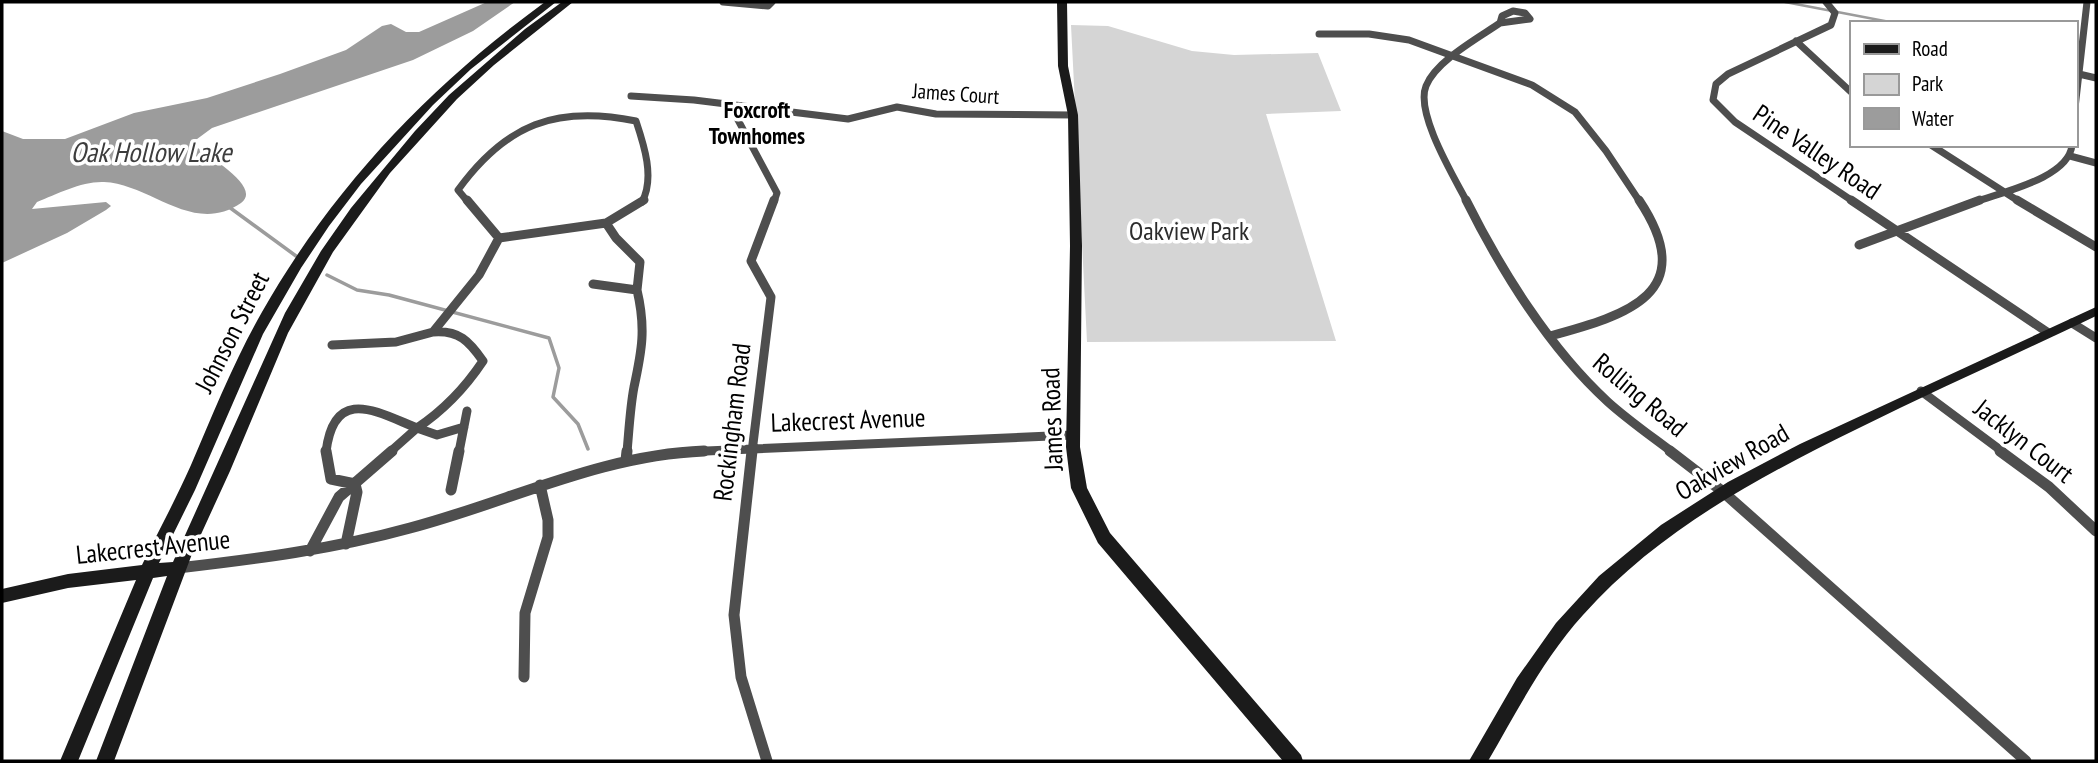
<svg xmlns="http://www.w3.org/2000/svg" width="2098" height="763" viewBox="0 0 2098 763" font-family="'PT Sans Narrow',sans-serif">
  <rect width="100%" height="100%" fill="#fff"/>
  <path fill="#d5d5d5" d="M1071,25L1108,26L1192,51L1234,55L1318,53L1341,111L1266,114L1336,341L1087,342Z"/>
  <path fill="#9c9c9c" d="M487,2H515L473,31L413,60L212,128L193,142L194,145C207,156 263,187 241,203C193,236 151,184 104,182C82,181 57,194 37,202L32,209L106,202L111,206L106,210L67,233L2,263V131L23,139H65L134,113L207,98L280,74L346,50L382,26L391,24L406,32H419Z"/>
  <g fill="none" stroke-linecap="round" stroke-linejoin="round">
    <path stroke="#9c9c9c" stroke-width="2.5" d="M1785,2L1895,23"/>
    <path stroke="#9c9c9c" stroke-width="3.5" d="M229,207L296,256
      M327,275L357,290L389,295L549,338L559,368L553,397L578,424L588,449"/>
    <path stroke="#4e4e4e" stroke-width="7" d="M723,2L768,6L772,2
      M1826,2L1835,13L1831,25L1728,74L1716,84L1713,100L1735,122L1854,202
      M1513,11L1525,13L1530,19L1500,23L1502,16Z
      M1319,34H1369L1409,40L1532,85L1575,112L1606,151L1640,202
      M1796,41L1851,92
      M2079,74L2096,78
      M631,96L694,100L848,119L897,107L936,114L1073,115
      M730,105L777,193L774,202
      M2075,108L2087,2
      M1931,145L2020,202
      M2070,156L2096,163
      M468,202L458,190C506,124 556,105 636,121C644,145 655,178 642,202
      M1467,202C1454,177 1415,113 1426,86C1436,61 1478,38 1500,23
      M1975,202C2002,192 2069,178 2072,145"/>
    <path stroke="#4e4e4e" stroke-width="9" d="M467,200L499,238L606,223
      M1466,200C1501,270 1550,349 1608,402C1628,420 1651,436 1672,452
      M1851,200L2047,332
      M2017,200L2096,247
      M606,223L616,238L640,262L637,290
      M606,223L644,200
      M1859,245L1980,200
      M593,284L637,290C646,328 642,350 634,387C630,408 629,431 627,452
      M2072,323L2096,338
      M1550,336C1628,315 1701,293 1639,200
      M332,345L396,342L433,332L479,275L499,238
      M1921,391L2003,452
      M326,452C334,385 377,412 417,428C444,410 465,388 483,361C469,341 459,330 433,332
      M390,452L417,428L437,435L464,427
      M459,452L467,411
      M683,452L1073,435
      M752,452L771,297L751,261L774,200"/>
    <path stroke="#4e4e4e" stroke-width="11" d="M326,451L331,479L355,484
      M752,451L734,615L741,677L767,761
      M1670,451L1722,491L2026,761
      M2000,451L2049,487L2096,531
      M626,460L627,451
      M451,490L459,451
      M346,544L357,492L355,484
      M310,551L339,497L392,451
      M178,568C256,559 334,549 410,528C509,502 600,455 704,451
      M524,677L525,613L548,537V520L540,485"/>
    <path fill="#1b1b1b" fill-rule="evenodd" d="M545,2H556L471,69L433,105L361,184L329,226L301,268L263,334L195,490L159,563L173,562L285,313L321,251L351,208L415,131L449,95L525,29L562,2H573L494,65L457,99L390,173L333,252L288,333L230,471L192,554L114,761H96L167,576L153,578L78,761H60L136,580L68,588L2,603V589L68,574L142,565C158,532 176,499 191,465C213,414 234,361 262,312C333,187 430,86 545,2Z
      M1057,2H1067L1068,66L1078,115L1082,246L1080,447L1087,488L1110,533L1301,755L1303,761H1283L1098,543L1071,488L1066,447L1070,246L1068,115L1058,66Z
      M2096,307V316C2017,354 1936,390 1857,429C1757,478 1658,531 1583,615C1544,658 1517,711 1488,761H1469L1517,678L1556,623L1599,576L1661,525L1728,482L1800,444Z"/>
  </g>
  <g text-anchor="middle" stroke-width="7" stroke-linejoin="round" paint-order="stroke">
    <g font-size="21" fill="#000" stroke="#fff">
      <text transform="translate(956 94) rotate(4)" y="7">James Court</text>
    </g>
    <g font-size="23" font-weight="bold" fill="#000" stroke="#fff">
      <text x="757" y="118">Foxcroft<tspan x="757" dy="26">Townhomes</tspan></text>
    </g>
    <g font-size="26" fill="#000" stroke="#fff">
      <text transform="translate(1817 152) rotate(34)" y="9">Pine Valley Road</text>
      <text transform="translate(232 332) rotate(-63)" y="9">Johnson Street</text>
      <text transform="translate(1640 395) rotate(40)" y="9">Rolling Road</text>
      <text transform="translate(1052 419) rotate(-92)" y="9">James Road</text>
      <text transform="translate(848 420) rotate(-2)" y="9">Lakecrest Avenue</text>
      <text transform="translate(732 422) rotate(-83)" y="9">Rockingham Road</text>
      <text transform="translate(2024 441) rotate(38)" y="9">Jacklyn Court</text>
      <text transform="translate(1732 462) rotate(-30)" y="9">Oakview Road</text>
      <text transform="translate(153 547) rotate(-6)" y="9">Lakecrest Avenue</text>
    </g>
    <g font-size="26" fill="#2c2c2c" stroke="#fff">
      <text x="1189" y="240">Oakview Park</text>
    </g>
    <g font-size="28" font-style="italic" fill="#3d3d3d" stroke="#fff">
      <text x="151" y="162">Oak Hollow Lake</text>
    </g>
  </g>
  <rect width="2098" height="763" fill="none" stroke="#000000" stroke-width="7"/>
  <rect x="1850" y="21" width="228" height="126" fill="#ffffff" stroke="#999999" stroke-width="2"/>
  <rect x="1864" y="44" width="35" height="10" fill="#1b1b1b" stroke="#999999" stroke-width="2"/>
  <text x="1912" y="56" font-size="21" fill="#000000">Road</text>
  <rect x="1864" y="74" width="35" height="21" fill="#d5d5d5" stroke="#999999" stroke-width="2"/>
  <text x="1912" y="91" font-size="21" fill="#000000">Park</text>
  <rect x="1864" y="108" width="35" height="21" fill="#9c9c9c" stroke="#999999" stroke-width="2"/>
  <text x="1912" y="126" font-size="21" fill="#000000">Water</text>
</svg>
